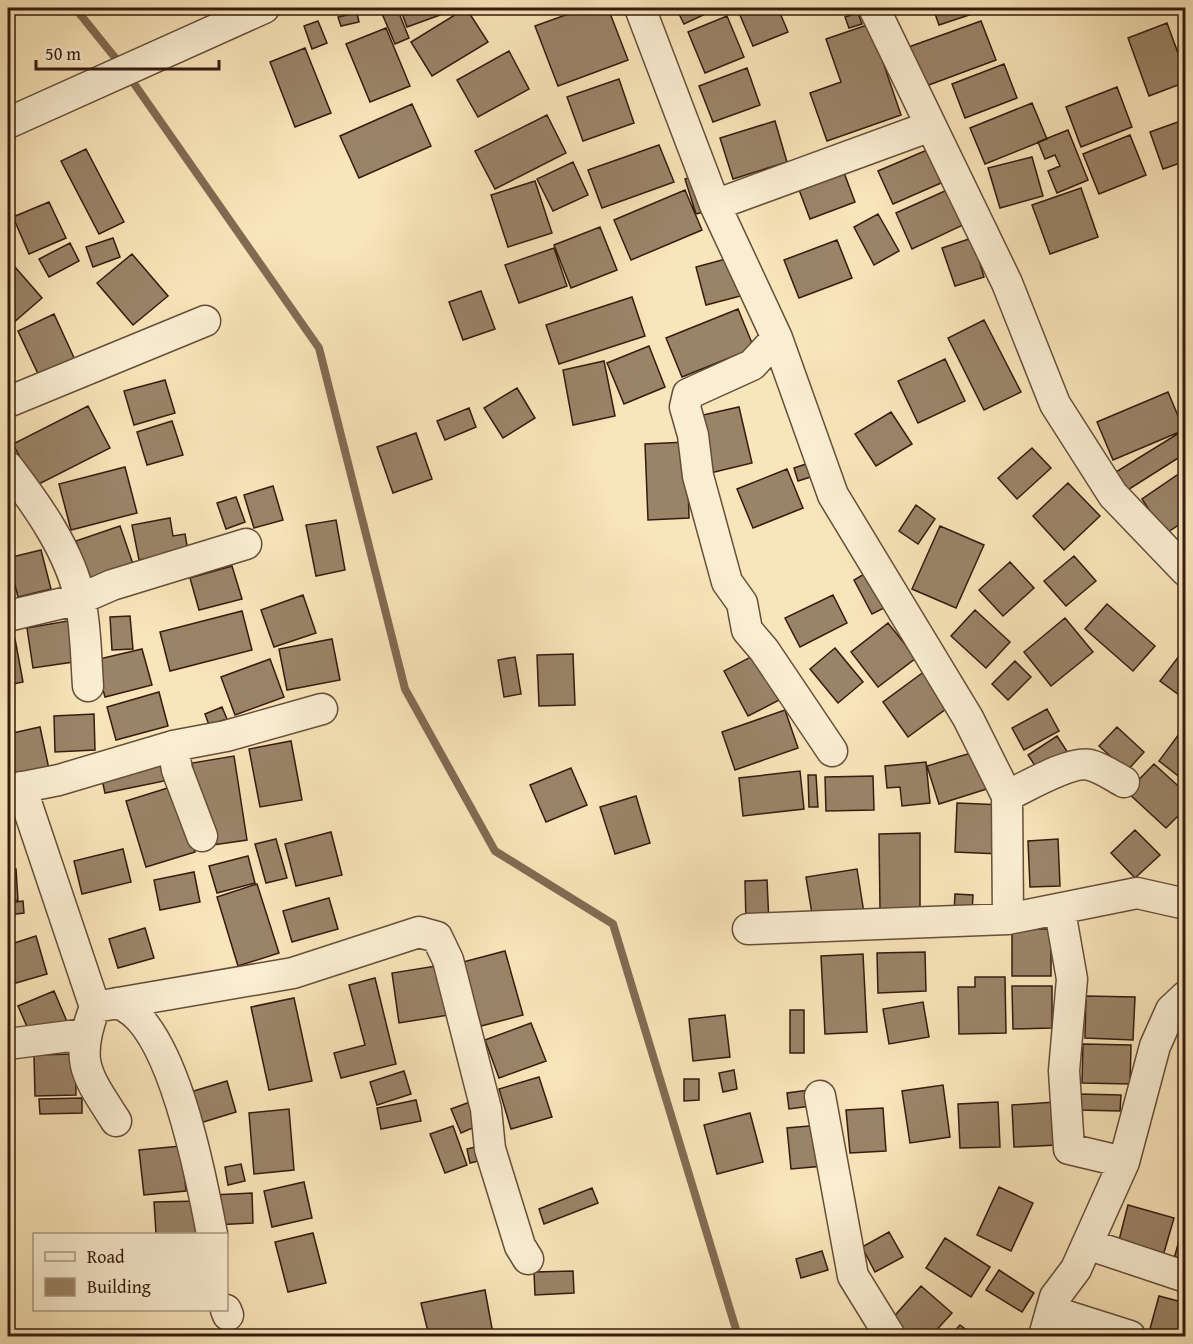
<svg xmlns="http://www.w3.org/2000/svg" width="1193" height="1344" viewBox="0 0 1193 1344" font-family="'Gentium Book Plus',serif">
  <rect width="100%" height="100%" fill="#f8e5b9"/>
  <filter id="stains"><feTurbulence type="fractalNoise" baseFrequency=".00333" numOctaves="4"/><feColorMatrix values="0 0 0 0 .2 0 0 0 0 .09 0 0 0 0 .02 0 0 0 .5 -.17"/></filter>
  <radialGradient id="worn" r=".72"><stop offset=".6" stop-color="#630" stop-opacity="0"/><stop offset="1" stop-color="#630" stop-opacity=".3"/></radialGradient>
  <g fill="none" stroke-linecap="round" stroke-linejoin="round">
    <path stroke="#826b53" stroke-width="8" d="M75,8L121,65
      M128,75L319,348L405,689L495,851L613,924L738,1336"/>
  </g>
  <path fill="#9a8468" stroke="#351b10" stroke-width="1.5" d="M397,8L409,38L395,44L380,9Z
    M400,8H437L440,15L407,27Z
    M466,8L488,42L432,76L411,42Z
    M585,8H608L628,60L558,86L535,26Z
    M676,8H718L684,24Z
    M737,8H778L788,32L753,46Z
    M933,8H973L975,13L939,25Z
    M357,13L359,22L341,26L338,17Z
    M858,13L862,24L849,28L845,17Z
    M727,16L744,57L705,73L688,32Z
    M318,21L327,43L312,49L304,26Z
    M981,21L996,60L918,89L903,49Z
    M1167,23L1186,75V82L1149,96L1128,38Z
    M870,24L901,115L827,141L810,93L841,82L826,39Z
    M386,28L410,86L370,102L346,44Z
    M305,48L331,113L295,127L270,62Z
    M509,51L529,89L478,117L457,80Z
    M1004,64L1017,98L965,118L952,84Z
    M747,68L760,105L713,122L699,86Z
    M619,79L634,123L583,141L567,97Z
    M1117,87L1132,127L1081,147L1066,107Z
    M1032,103L1047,139L985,164L970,128Z
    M412,104L431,146L359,178L340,136Z
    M547,115L566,153L495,189L475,151Z
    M1186,119V161L1163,169L1150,132Z
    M775,121L787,162L733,179L720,138Z
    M1068,130L1088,180L1057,193L1048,171L1060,166L1055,155L1045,159L1038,142Z
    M1130,135L1146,175L1099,194L1083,154Z
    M659,145L674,182L602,208L588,170Z
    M86,149L124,222L99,234L61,161Z
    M927,150L941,183L893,204L878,171Z
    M1032,157L1043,196L1000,208L988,168Z
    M573,162L588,195L553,211L537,179Z
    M843,170L855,202L810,219L798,187Z
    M698,175L710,210L696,214L685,179Z
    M535,181L552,233L508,247L491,195Z
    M1081,188L1098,237L1050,254L1032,205Z
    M685,190L702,230L631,260L614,220Z
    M947,190L963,225L912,249L896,213Z
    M49,202L66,238L29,254L13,217Z
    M878,214L899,251L874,265L854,227Z
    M600,227L617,270L571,288L554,245Z
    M113,238L120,257L93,267L86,247Z
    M972,238L984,277L955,286L942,248Z
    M837,240L852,278L799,298L784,260Z
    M70,243L79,261L49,277L39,259Z
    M554,248L567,286L519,303L505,265Z
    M132,254L168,296L133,325L97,283Z
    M737,256L748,294L706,305L696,267Z
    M8,259L42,298L12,324L8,319Z
    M481,291L495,329L463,340L449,302Z
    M632,297L645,336L559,364L546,325Z
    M738,309L754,348L682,377L666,338Z
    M54,314L76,362L40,378L18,331Z
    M984,320L1021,392L984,410L948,338Z
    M649,346L665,387L624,404L607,363Z
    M945,359L965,401L918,423L898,381Z
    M604,361L615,416L573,425L563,370Z
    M165,380L175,413L134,425L124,391Z
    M517,388L535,418L503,438L484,408Z
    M1168,392L1184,430L1113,460L1097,422Z
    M88,406L110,448L35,486L13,444Z
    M739,407L752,463L706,474L694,417Z
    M469,408L476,427L445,440L437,421Z
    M891,412L912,444L876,466L855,434Z
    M172,421L183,455L147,465L137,432Z
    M416,433L432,479L393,493L377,447Z
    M1179,433L1186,444V453L1123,493L1111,475Z
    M687,442L689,518L648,520L645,444Z
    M1032,448L1051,468L1017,499L998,478Z
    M812,462L817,475L798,481L794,468Z
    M125,467L137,513L71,530L59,484Z
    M787,469L803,508L753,528L737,489Z
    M1186,469V520L1165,534L1142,499Z
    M1068,483L1100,516L1064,550L1033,516Z
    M273,486L283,520L254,528L244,495Z
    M236,497L245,522L226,529L217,503Z
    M916,505L935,519L918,544L899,531Z
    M170,518L173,536L185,534L188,551L139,560L132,525Z
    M336,520L345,570L316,576L306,525Z
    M120,526L134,567L91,582L76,541Z
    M940,526L984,545L956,608L912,589Z
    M41,550L51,589L18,597L8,558Z
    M1074,556L1096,581L1066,606L1044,581Z
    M1010,562L1034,588L1003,616L979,590Z
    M232,566L242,599L199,610L190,578Z
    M871,570L890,605L872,614L854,580Z
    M303,595L316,633L274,647L261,610Z
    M833,595L847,623L800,647L785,618Z
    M1107,604L1155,646L1133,671L1085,629Z
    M975,610L1010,642L986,668L951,636Z
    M242,611L252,650L170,671L160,632Z
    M130,616L133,649L112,650L110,617Z
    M1065,618L1093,652L1051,686L1024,652Z
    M73,620L80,661L33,668L27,628Z
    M888,623L916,658L878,687L851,652Z
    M15,639L23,682L8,685V640Z
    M332,639L340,680L287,690L279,649Z
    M1186,647V700L1160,681Z
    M835,648L863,682L838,703L810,669Z
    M142,649L152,685L105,697L95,660Z
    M764,650L787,696L748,716L724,671Z
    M573,654L575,705L539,706L537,655Z
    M515,657L521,694L504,697L498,660Z
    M270,659L284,697L235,715L221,677Z
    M1015,661L1031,677L1008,700L992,684Z
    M925,671L950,706L908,737L883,702Z
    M159,692L168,726L116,740L107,707Z
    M222,707L227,719L209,725L205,714Z
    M1047,709L1059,731L1024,750L1012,728Z
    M785,710L798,748L735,770L722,732Z
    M94,714L95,750L55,752L54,716Z
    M40,727L49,769L8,777V734Z
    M1117,727L1144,752L1127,771L1099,746Z
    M1179,734L1186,739V782L1159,761Z
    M1057,736L1072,759L1043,778L1028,755Z
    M291,741L302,800L260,807L249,749Z
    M978,751L990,788L939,804L927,766Z
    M234,756L247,840L206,846L192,763Z
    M166,762L169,780L105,793L101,775Z
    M926,762L930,803L902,806L900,787L887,788L885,766Z
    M1154,764L1186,793V808L1166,828L1127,792Z
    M571,768L587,805L546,822L530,785Z
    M800,771L804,809L743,816L739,778Z
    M808,775H816L818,807H809Z
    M873,776L874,810L826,811L825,777Z
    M174,786L195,852L146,867L126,801Z
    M636,796L650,843L615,854L600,807Z
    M957,803L1003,805L1000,854L955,852Z
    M1135,830L1160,855L1135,878L1111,853Z
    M331,832L342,875L296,886L285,844Z
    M920,833V909H880L879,834Z
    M276,839L287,878L266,883L255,844Z
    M1058,839L1060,886L1030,887L1028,841Z
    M123,849L131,882L82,894L74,861Z
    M248,856L255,883L217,893L209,866Z
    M8,869H16L18,900L8,901Z
    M857,869L864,913L813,920L806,877Z
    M194,872L200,902L160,910L154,880Z
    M767,880L769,923L746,924L745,881Z
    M257,884L279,953L238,966L217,897Z
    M955,894L973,895L972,914L954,913Z
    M329,898L338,929L292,942L283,911Z
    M23,901L24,913L8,915V903Z
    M145,928L154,958L118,968L109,939Z
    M1012,929H1051V976H1012Z
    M36,936L47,974L9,985L8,945Z
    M505,951L523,1015L481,1026L463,962Z
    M925,952L926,991L878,993L877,953Z
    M863,954L867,1032L825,1034L821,956Z
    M442,965L449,1015L399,1023L392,973Z
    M975,977H1005L1006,1033L959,1034L958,987H975Z
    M375,978L396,1064L341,1078L334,1053L365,1045L349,985Z
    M1012,986H1052V1028L1013,1029Z
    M54,991L68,1024L32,1038L18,1006Z
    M1086,996L1135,997L1133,1040L1085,1038Z
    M294,998L312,1081L269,1090L251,1007Z
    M923,1002L929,1037L889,1044L883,1009Z
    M790,1010H804V1053H790Z
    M725,1015L730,1057L693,1061L689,1019Z
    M531,1023L546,1061L499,1078L485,1040Z
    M1083,1044L1131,1045L1130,1084L1082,1083Z
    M75,1054L76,1095L35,1096L34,1055Z
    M734,1070L737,1089L723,1092L719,1073Z
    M404,1071L411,1094L377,1105L370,1082Z
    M539,1077L552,1117L511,1129L499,1089Z
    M684,1079H699V1100L684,1101Z
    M227,1081L236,1112L187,1127L177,1096Z
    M943,1085L950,1137L910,1143L902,1091Z
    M809,1090L811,1106L789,1109L787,1093Z
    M1079,1094L1121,1095L1120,1111L1078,1110Z
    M82,1098V1113L40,1114L39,1099Z
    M416,1100L421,1121L381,1129L377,1108Z
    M470,1102L479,1125L461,1133L451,1109Z
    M998,1102L1000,1147L960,1148L958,1104Z
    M1055,1102L1057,1145L1014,1147L1012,1105Z
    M883,1108L886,1151L850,1153L846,1110Z
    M289,1109L294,1170L254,1174L249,1113Z
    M750,1113L763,1162L717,1174L704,1125Z
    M820,1125L824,1166L791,1169L787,1128Z
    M453,1126L467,1165L445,1173L430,1134Z
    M483,1145L487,1159L470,1163L467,1149Z
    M181,1146L186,1191L144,1195L139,1150Z
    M241,1164L245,1181L228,1185L225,1167Z
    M304,1182L312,1218L272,1227L264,1191Z
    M999,1187L1033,1203L1011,1251L977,1235Z
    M592,1188L598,1203L544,1224L539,1209Z
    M252,1193L253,1223L213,1225L212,1195Z
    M200,1201L202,1234H156L154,1202Z
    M1128,1205L1174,1218L1163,1256L1118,1244Z
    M1184,1222H1186V1273L1171,1270Z
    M889,1232L903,1257L875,1272L862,1247Z
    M313,1233L326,1283L288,1292L275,1242Z
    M945,1238L990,1267L971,1297L926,1268Z
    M822,1251L828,1270L801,1278L796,1259Z
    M999,1270L1034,1293L1022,1312L986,1290Z
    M573,1271L574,1293L535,1295L534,1272Z
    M921,1286L952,1313L931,1336H908L890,1321Z
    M485,1290L493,1334L429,1336L421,1303Z
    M1159,1296L1186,1303V1321L1181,1336H1148Z
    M960,1325L975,1336H950Z"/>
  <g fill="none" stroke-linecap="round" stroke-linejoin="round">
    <defs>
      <path id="street" d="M640,8L715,205L777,338L833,495L968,718L1007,796L1008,919
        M874,8L1007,283L1055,404L1113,495L1186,571
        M8,123L264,8
        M715,205L931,126
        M777,338L752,365L688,394L685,407L693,435L698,476L727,582L742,603L747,630L764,650L832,751
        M8,402L205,321
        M8,467C37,505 70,551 80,599C86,627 86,658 88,686
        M8,616L80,599L112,585L246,544
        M173,746L226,736L322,709
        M21,787L95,1007C74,1062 86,1074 116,1121
        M8,790L59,780L173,746L177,770L202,836
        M1007,796C1026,787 1071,760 1090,765C1102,768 1113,776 1124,782
        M1060,911L1072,979L1064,1071L1069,1149L1124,1162
        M748,929L1008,919L1137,893L1186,904
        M117,1003C173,1021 202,1182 212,1234
        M95,1007L293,973L419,932L437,937L448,960L486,1109L490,1149L520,1246L528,1259
        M8,1044L85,1034
        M820,1096L853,1276L890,1336
        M1087,1244L1186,1277
        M226,1310L228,1315
        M1051,1311L1130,1336
        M1044,1336L1055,1297L1076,1269L1124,1162L1155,1046L1171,1010L1186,996"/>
    </defs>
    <use href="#street" stroke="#664e3a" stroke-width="33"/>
    <use href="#street" stroke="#faeed2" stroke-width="30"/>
  </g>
  <rect width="1193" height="1344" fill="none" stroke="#f8e5b9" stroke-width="30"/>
  <rect x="9" y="9" width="1175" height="1326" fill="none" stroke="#351b10" stroke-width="3"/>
  <rect x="15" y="15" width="1163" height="1314" fill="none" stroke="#351b10" stroke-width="1.5"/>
  <rect x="33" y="1233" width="195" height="78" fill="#faeed2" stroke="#ab9a84" stroke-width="1.5"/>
  <rect x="45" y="1252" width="30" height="9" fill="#faeed2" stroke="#ab9a84" stroke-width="1.5"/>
  <text x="87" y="1263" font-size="18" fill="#351b10">Road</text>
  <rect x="45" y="1278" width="30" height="18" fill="#9a8468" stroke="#ab9a84" stroke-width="1.5"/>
  <text x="87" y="1293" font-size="18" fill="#351b10">Building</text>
  <path d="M36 60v9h183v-9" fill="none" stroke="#351b10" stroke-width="3"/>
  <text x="45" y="60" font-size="18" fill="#351b10" stroke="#faeed2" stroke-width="4.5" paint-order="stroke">50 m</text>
  <rect width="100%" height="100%" filter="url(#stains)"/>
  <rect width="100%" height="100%" fill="url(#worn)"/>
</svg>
